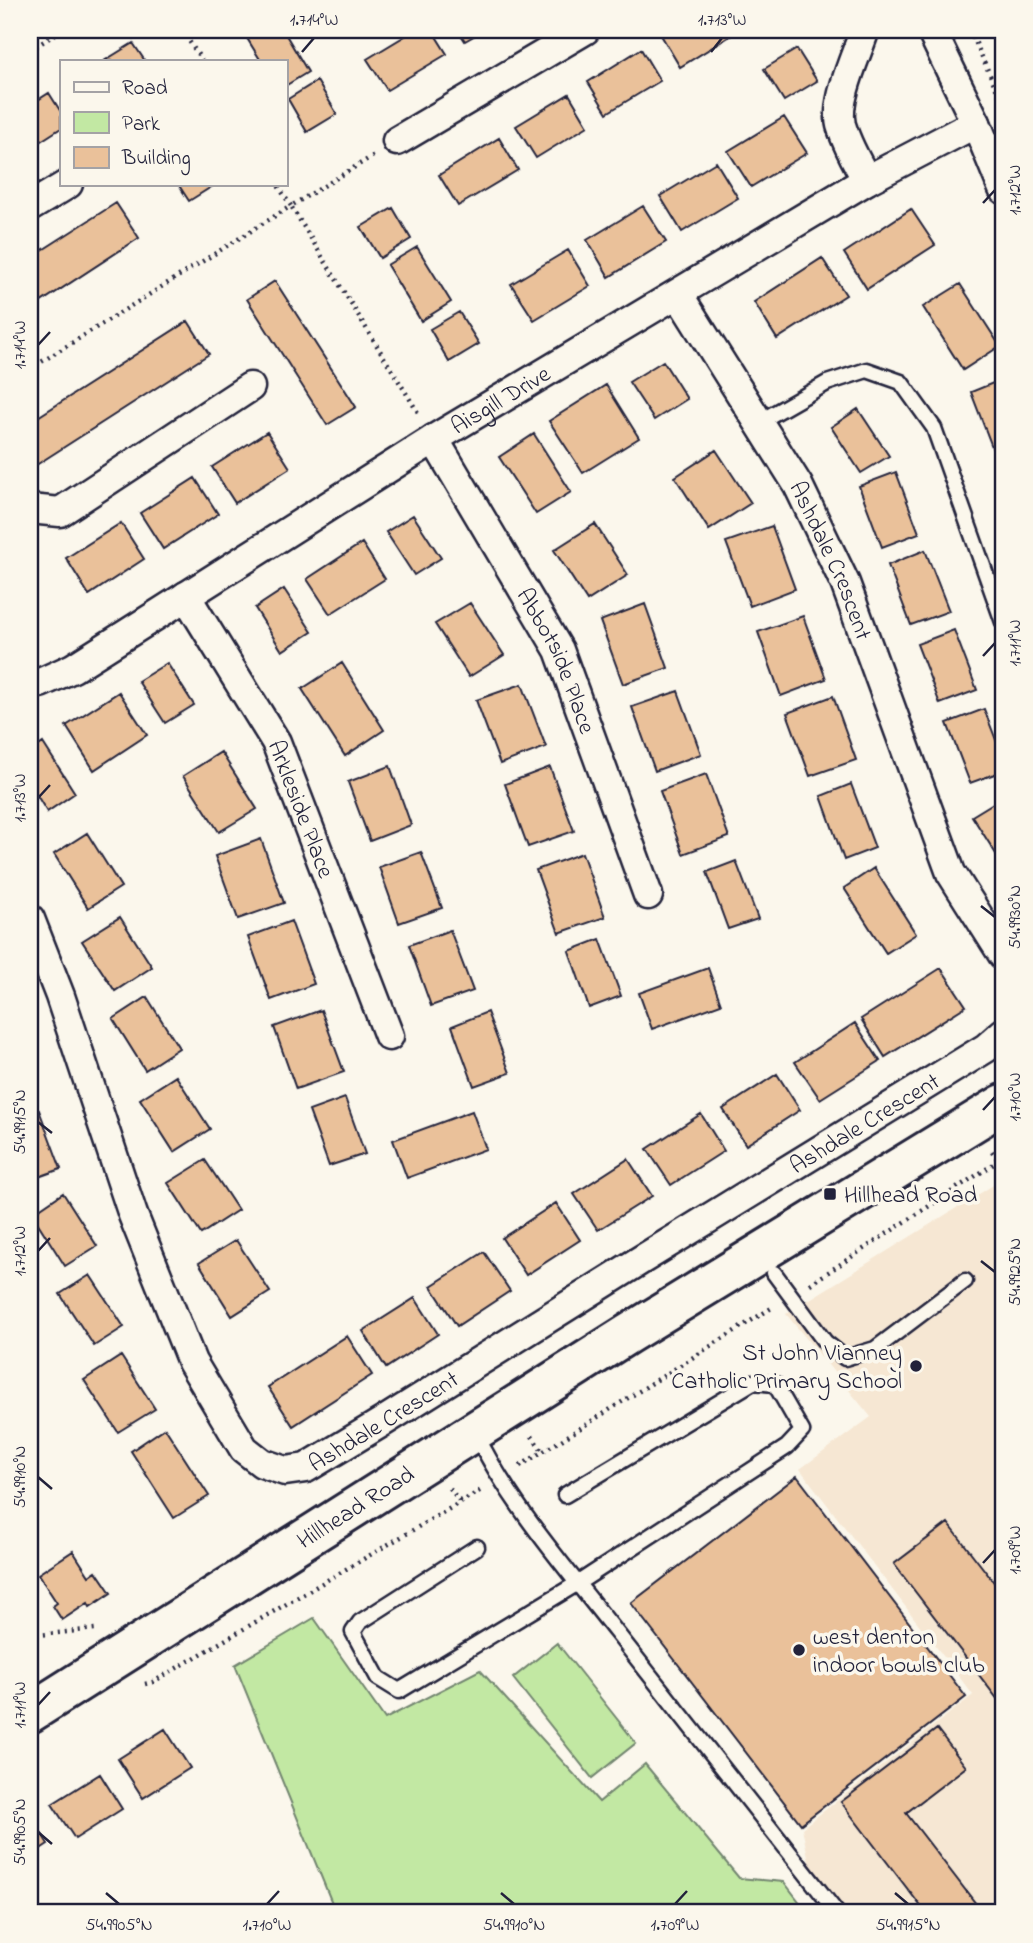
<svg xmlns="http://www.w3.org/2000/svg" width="1033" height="1943" viewBox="0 0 1033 1943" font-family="'Indie Flower',sans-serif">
  <rect width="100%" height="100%" fill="#fbf7ec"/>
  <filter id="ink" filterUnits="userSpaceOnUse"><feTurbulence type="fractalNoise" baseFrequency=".0143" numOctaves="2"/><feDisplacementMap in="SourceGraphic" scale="14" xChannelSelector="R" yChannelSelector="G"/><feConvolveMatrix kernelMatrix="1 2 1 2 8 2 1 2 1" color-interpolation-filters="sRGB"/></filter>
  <g filter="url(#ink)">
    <path fill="#f6e7d3" d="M1003,1179V1913H846L810,1866L802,1828L973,1695L800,1469L871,1417L786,1314Z"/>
    <path fill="#c2e8a3" stroke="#72856f" stroke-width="2" d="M314,1618L385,1719L480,1670L599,1802L645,1764L739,1878L784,1882L808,1913H336L235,1665Z
      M557,1643L636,1743L592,1778L513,1678Z"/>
    <path fill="#eac19a" stroke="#22223b" stroke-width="2" d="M253,30H283L308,72L285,86V61H261L245,35Z
      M415,30H432L447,54L387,90L367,59Z
      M458,30H484L465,41Z
      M669,30H729L732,35L680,67L661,35Z
      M133,43L145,61H104Z
      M641,49L660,81L607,113L588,82Z
      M797,49L817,81L784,101L764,69Z
      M317,81L337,114L307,132L288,99Z
      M49,93L61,112V128L30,148V105Z
      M569,94L588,126L536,158L516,126Z
      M784,117L807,153L751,187L728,151Z
      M499,138L518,170L458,206L439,175Z
      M716,162L738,198L682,232L660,196Z
      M178,184H216L189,201Z
      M116,203L139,238L38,304L30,292V258Z
      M643,206L666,242L609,277L587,240Z
      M393,208L411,239L380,258L361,227Z
      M911,209L935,245L867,289L844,253Z
      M417,247L451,302L421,321L387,265Z
      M568,250L590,286L534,320L511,284Z
      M822,258L846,295L777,339L754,302Z
      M275,281L356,407L327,425L247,299Z
      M960,284L1000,346L963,370L923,307Z
      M459,312L479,344L449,362L430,329Z
      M188,321L209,354L30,469V422Z
      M663,361L687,399L654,420L629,382Z
      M1003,379V449L994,452L971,392Z
      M606,385L639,438L583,473L549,421Z
      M858,409L889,456L861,473L831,427Z
      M267,432L290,468L235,503L212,467Z
      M534,434L571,492L536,514L499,457Z
      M716,450L751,503L709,530L675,477Z
      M896,472L919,533L882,547L859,486Z
      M195,478L218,514L163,549L140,513Z
      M413,515L441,558L414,575L386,532Z
      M121,523L144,559L89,595L66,558Z
      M595,524L628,575L587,601L554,550Z
      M772,526L795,589L750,606L726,542Z
      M362,543L385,579L330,614L307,579Z
      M925,550L949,611L911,625L888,565Z
      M284,589L312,632L282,651L255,608Z
      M470,603L504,655L469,677L435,624Z
      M645,604L668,668L623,684L600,621Z
      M803,616L826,679L781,696L758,632Z
      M954,630L977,690L940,704L917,644Z
      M167,663L194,705L165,723L138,681Z
      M342,663L384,730L345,756L302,689Z
      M522,684L546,747L500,764L476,700Z
      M678,691L701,754L655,771L632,707Z
      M119,692L147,735L94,770L66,726Z
      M833,696L856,760L810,776L787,713Z
      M984,709L1003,758V771L970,783L947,723Z
      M43,743L75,793L47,812L30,784V752Z
      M221,752L257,809L219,832L183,776Z
      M390,766L411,825L370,841L348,782Z
      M550,767L574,831L528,847L505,784Z
      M706,774L729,837L683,854L660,791Z
      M851,784L875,848L844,860L821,796Z
      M1003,797V865L972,816Z
      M87,833L121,887L88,908L54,854Z
      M261,839L284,903L238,919L215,856Z
      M421,852L442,908L399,923L379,867Z
      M582,853L605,917L559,933L536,870Z
      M736,861L758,919L728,929L707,872Z
      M874,868L916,934L886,953L844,888Z
      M120,917L152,967L115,991L82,941Z
      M291,921L314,984L271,1000L248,937Z
      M450,930L473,991L431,1006L409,945Z
      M600,939L621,996L589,1008L569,951Z
      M708,968L721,1004L652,1029L639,993Z
      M941,968L966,1006L885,1057L861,1019Z
      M147,997L179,1048L145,1070L113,1019Z
      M321,1010L344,1072L296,1089L274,1027Z
      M487,1012L510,1073L474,1086L452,1026Z
      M855,1023L880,1061L820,1099L795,1062Z
      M777,1074L800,1110L746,1145L723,1109Z
      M176,1076L210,1129L174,1152L140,1099Z
      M345,1098L365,1154L329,1166L309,1111Z
      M39,1110L61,1169L30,1180V1113Z
      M472,1111L486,1149L407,1178L393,1140Z
      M701,1114L724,1151L671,1185L647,1149Z
      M628,1159L652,1196L598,1230L574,1194Z
      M205,1160L238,1210L201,1234L168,1183Z
      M63,1193L97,1246L65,1266L32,1214Z
      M556,1203L580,1240L526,1275L502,1238Z
      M236,1240L270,1292L232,1316L199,1263Z
      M484,1252L510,1291L457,1326L431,1286Z
      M90,1275L124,1327L94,1346L60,1294Z
      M415,1298L438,1334L386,1368L363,1331Z
      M347,1336L372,1375L293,1426L268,1387Z
      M121,1356L155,1409L118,1432L84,1380Z
      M165,1428L209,1496L174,1518L131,1451Z
      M797,1476L966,1697L801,1824L631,1603Z
      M948,1523L1003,1594L1002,1705L894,1564Z
      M73,1551L89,1576L96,1571L111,1593L90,1607L88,1603L62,1620L53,1606L57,1603L38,1574Z
      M165,1729L190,1768L143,1798L118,1759Z
      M937,1729L966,1767L906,1813L983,1913H926L841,1802Z
      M100,1774L122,1809L75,1839L52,1804Z
      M30,1815L48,1844L30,1856Z"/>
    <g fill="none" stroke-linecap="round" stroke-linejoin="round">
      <defs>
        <path id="lane" d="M759,422L827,383L867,370L901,382L934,428L1003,622
          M774,1273L825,1342L845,1358L875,1349L965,1281
          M475,1432C510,1505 567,1569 616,1632C690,1726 764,1820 837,1913
          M477,1547L360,1622L353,1632L378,1678L399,1691L578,1583L787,1447L802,1431L775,1384L753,1382L565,1495"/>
        <g id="street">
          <path d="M862,30L863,35C855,58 835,101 841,125C847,145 857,163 867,180"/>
          <path d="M931,30L976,123L1003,189"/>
          <path d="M397,141L585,30"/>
          <path d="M30,207L68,184"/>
          <path id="s1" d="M678,294L798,485L845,583L951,873L1003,955"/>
          <path id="s2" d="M434,439L559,650L648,895"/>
          <path d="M30,509L60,512L250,387"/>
          <path id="s3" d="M186,596L276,742L389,1036"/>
          <path id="s4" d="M30,682L40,683L73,668L434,439L867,180L976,123"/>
          <path id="s5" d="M30,919L60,996L133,1215L192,1362L244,1449L262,1463L285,1471L306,1468L384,1421L641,1260L986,1048L1003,1033"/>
        </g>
        <g id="secondary">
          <path id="s6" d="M30,1713L628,1334L1003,1104"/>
        </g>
      </defs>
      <use href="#lane" stroke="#22223b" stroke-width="19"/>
      <use href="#street" stroke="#22223b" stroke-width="33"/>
      <use href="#secondary" stroke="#22223b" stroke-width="44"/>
      <path stroke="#22223b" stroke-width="4.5" stroke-dasharray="2 5" stroke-linecap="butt" d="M182,30L202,61
        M970,30L1003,104
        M30,50L62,30
        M373,156L291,206L419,414
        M30,369L291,206L277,184
        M992,1151L1003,1168
        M810,1284L1003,1158
        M532,1436L542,1451
        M520,1466L773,1307
        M450,1488L460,1502
        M30,1636L95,1629
        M145,1684L153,1682L483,1489"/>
      <use href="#lane" stroke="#fbf7ec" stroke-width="14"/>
      <use href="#street" stroke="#fbf7ec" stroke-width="28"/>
      <use href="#secondary" stroke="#fbf7ec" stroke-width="38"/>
    </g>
  </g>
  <path fill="none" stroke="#22223b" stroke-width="2.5" d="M302,52L314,38M711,52L722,38M983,203L995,190M38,345L50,332M983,656L995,643M38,798L50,785M981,906L995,917M983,1110L995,1097M38,1122L52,1133M38,1251L50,1238M981,1261L995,1272M38,1477L52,1489M983,1563L995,1550M38,1705L50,1692M38,1832L52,1844M106,1893L119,1904M501,1893L514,1904M895,1893L908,1904M267,1904L279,1891M675,1904L687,1891"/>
  <g fill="#22223b" stroke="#fbf7ec" stroke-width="2.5">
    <rect x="823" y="1187" width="14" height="14" rx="3.5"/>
    <circle cx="916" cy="1366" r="7"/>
    <circle cx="799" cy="1650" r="7"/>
  </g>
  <g text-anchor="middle" stroke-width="7" stroke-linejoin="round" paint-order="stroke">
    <g font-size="24" fill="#22223b" stroke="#fbf7ec">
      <text dy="8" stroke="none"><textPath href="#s4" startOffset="551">Aisgill Drive</textPath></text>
      <text dy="8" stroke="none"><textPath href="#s1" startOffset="308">Ashdale Crescent</textPath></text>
      <text dy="8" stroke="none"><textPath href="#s2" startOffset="254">Abbotside Place</textPath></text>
      <text dy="8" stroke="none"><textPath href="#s3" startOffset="243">Arkleside Place</textPath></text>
      <text dy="8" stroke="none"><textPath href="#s5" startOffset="1298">Ashdale Crescent</textPath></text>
      <text dy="8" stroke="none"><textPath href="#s5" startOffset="732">Ashdale Crescent</textPath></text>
      <text dy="8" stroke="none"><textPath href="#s6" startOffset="385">Hillhead Road</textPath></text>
    </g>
    <g font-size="24" fill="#22223b" stroke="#fbf7ec" text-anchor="start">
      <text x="844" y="1202">Hillhead Road</text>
      <text x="902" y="1360" text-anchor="end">St John Vianney<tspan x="902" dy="28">Catholic Primary School</tspan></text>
      <text x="813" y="1644">west denton<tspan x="813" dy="28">indoor bowls club</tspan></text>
    </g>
  </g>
  <rect width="1033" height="1943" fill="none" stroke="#fbf7ec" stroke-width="77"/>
  <rect x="60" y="60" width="228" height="126" fill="#fbf7ec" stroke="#a4a2a5" stroke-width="2"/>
  <rect x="74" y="82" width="35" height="10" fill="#fbf7ec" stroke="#a4a2a5" stroke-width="2"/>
  <text x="122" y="94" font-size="21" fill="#22223b">Road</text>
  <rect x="74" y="112" width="35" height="21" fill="#c2e8a3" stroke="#a4a2a5" stroke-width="2"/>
  <text x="122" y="130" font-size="21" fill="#22223b">Park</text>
  <rect x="74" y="147" width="35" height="21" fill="#eac19a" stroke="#a4a2a5" stroke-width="2"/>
  <text x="122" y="164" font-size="21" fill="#22223b">Building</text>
  <rect x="38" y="38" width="957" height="1866" fill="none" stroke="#22223b" stroke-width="2.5"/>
  <g font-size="18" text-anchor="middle" fill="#22223b">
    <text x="314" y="25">1.714°W</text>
    <text x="722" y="25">1.713°W</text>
    <text transform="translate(1014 190) rotate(-90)" y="6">1.712°W</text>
    <text transform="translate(19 345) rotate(-90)" y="6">1.714°W</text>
    <text transform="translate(1014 643) rotate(-90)" y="6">1.711°W</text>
    <text transform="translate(19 798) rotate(-90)" y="6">1.713°W</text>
    <text transform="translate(1014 917) rotate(-90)" y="6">54.9930°N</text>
    <text transform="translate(1014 1097) rotate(-90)" y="6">1.710°W</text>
    <text transform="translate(19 1122) rotate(-90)" y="6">54.9915°N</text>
    <text transform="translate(19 1251) rotate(-90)" y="6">1.712°W</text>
    <text transform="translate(1014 1272) rotate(-90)" y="6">54.9925°N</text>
    <text transform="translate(19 1477) rotate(-90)" y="6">54.9910°N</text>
    <text transform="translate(1014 1550) rotate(-90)" y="6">1.709°W</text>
    <text transform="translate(19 1705) rotate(-90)" y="6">1.711°W</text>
    <text transform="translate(19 1832) rotate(-90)" y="6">54.9905°N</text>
    <text x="119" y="1930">54.9905°N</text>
    <text x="267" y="1930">1.710°W</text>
    <text x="514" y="1930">54.9910°N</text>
    <text x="675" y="1930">1.709°W</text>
    <text x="908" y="1930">54.9915°N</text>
  </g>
</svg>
